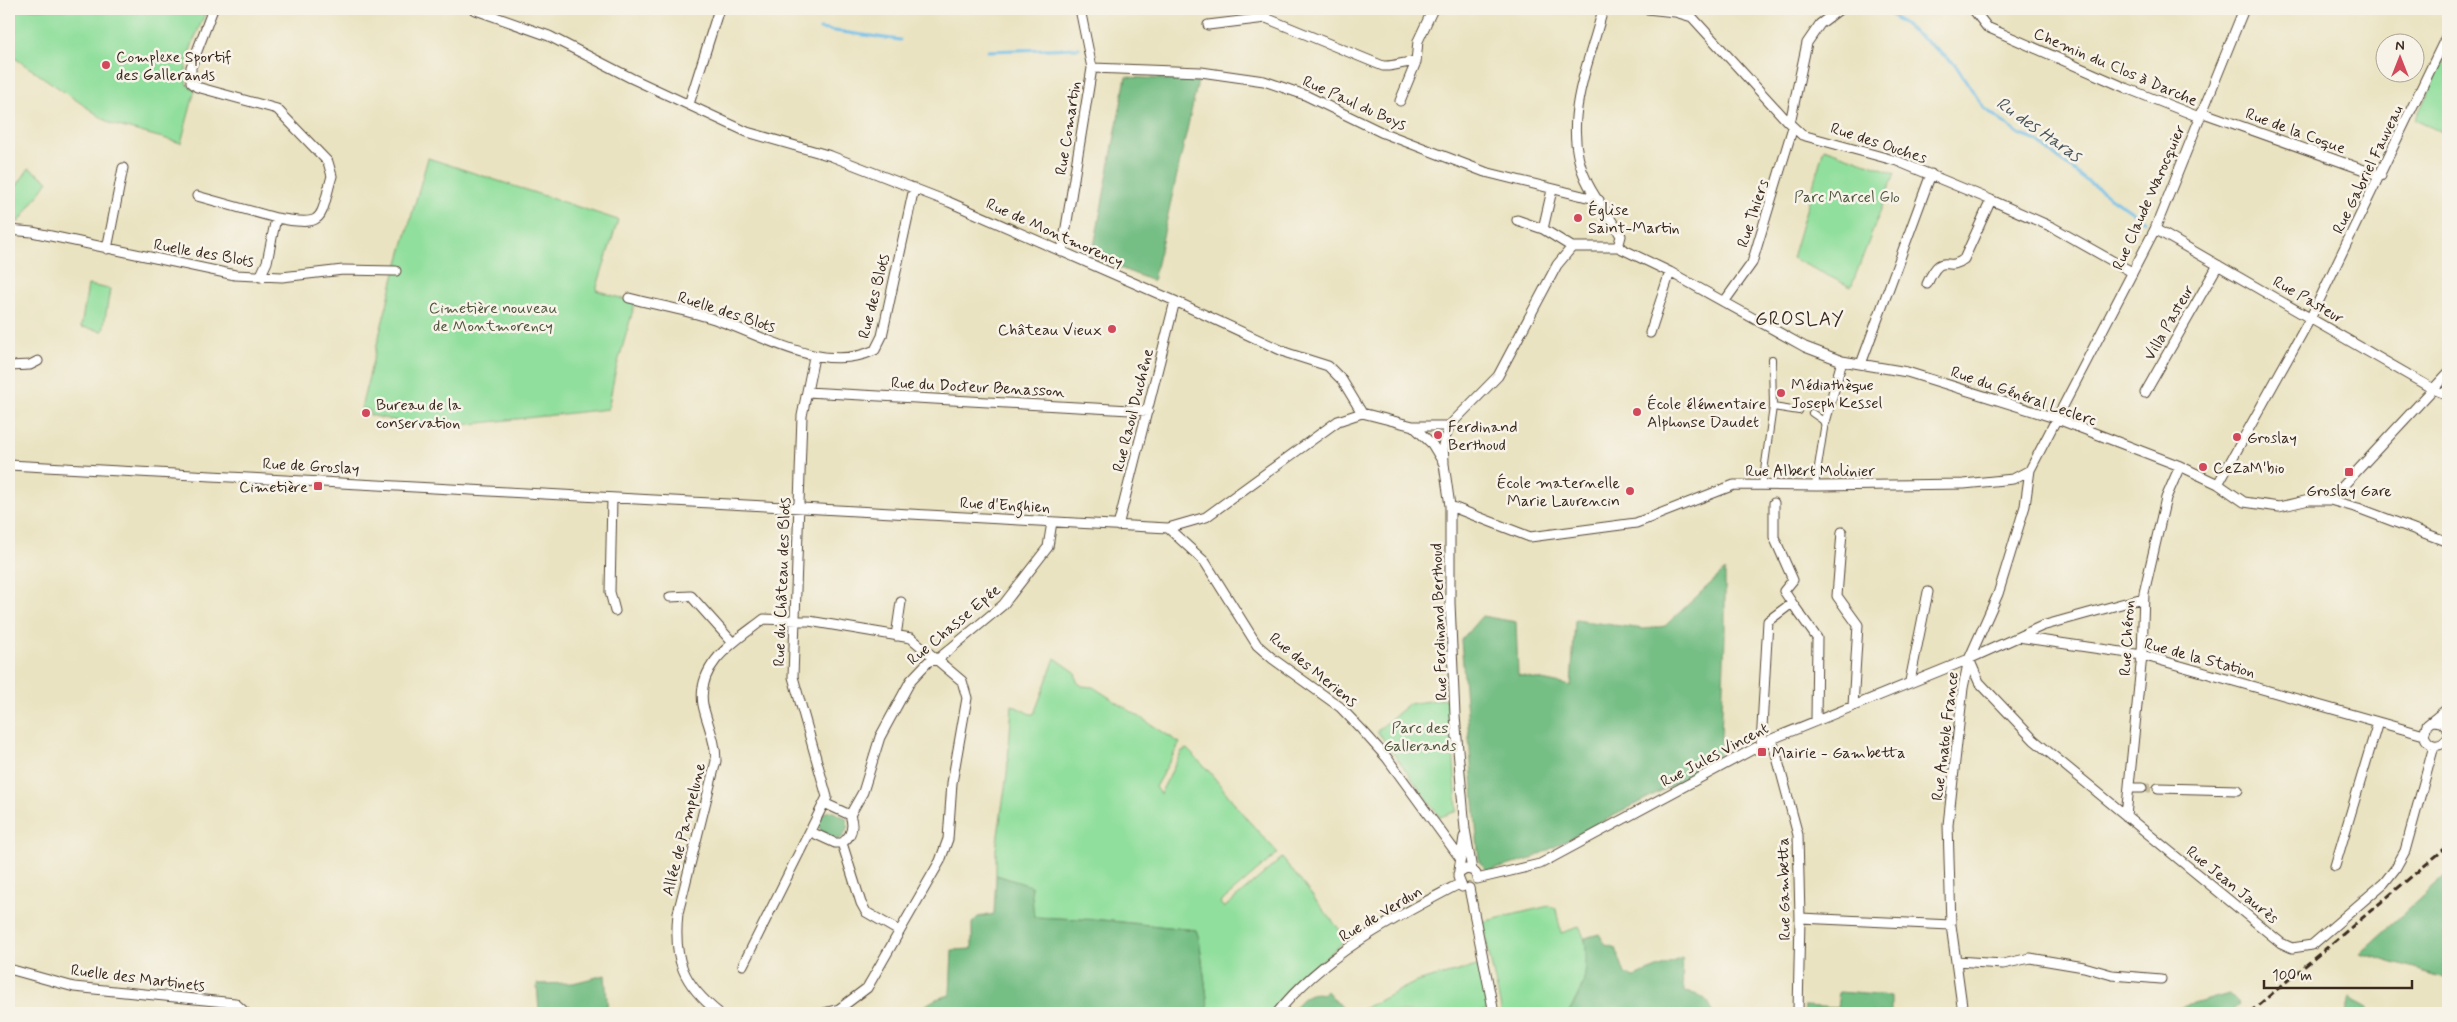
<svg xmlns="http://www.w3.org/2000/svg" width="2457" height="1022" viewBox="0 0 2457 1022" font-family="Mynerve,sans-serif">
  <rect width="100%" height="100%" fill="#f7f3e8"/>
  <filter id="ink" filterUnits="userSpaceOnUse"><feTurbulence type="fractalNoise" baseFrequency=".02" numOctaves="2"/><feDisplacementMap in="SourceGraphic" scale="10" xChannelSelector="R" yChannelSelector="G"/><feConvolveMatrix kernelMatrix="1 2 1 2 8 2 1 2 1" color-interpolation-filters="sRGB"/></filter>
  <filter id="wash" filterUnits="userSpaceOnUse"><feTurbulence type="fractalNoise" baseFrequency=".0096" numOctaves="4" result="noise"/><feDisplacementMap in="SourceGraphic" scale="20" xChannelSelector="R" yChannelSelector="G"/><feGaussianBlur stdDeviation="1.12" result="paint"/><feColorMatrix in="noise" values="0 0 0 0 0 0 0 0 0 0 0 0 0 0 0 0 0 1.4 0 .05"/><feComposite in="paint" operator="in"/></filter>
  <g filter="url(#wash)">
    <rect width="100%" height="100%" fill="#eae3c1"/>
    <path fill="#91df9d" stroke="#66845e" d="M9,9H207C199,30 181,61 187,85L195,90L181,143L111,124L9,54Z
      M2448,51V135L2415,120Z
      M1824,148L1895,173L1851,287L1792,258Z
      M428,158L618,220L596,290L635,303L615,373L608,409L453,426L410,424L370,415V410L361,408L394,277Z
      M29,168L48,181L19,222L9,215V197Z
      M88,285L110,289L103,331L81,327Z
      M1055,658L1075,672L1077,682L1082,686L1093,687L1180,743L1155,787L1160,794L1182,751L1187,749L1209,771L1246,818L1278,853L1220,903L1224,908L1282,858L1347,939L1292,986L1270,1013H1209L1199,938L1196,930L1102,920L1034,917L1015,881L996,875V849L1007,774L1012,705L1030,714H1034Z
      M1450,698L1457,811L1440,817L1377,731L1408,704Z
      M1549,906L1556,909L1561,933L1579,927C1596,956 1585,986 1568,1013H1502L1482,922Z
      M1481,965L1488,1009L1479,1013L1357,1012L1416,982Z"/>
    <path fill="#74be84" stroke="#587451" d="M1126,77L1198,81L1153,281L1092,257Z
      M1725,570V637L1720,760L1531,859L1488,871L1479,862L1461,640L1482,616L1516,622L1518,675L1571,686L1575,620L1644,629L1665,626Z
      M831,811L846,818L848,826L843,837L836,840L821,832L818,824L823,813Z
      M2448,873V979L2360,953Z
      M996,875L1031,886L1034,917L1102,920L1196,930L1199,938L1209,1013H912L936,999L950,995L952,950L972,949V923L978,917L994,914Z
      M1599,934L1606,945L1616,948L1625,974L1634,977L1682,958C1684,971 1680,980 1685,992C1698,994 1711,998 1712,1013H1568C1586,985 1588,971 1585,938Z
      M605,975L608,1013H532L539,1011L537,984L573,983Z
      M1327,991L1346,1013H1289C1299,1002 1307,990 1323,994Z
      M1839,992L1891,996V1013H1804L1805,1006L1837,1008Z
      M2229,994L2239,1004L2228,1013H2161Z
      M2350,998L2375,1013H2346Z"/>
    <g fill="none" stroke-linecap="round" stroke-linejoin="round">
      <path stroke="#6dbde8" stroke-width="3" d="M1884,9L1954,63L1984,108L2019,134L2037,141L2084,179L2145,221
        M820,29L900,40
        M988,51L1079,48"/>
    </g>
  </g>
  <g filter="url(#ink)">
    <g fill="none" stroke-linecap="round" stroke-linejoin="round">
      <path stroke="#c7bea0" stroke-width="9" stroke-dasharray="9 4.5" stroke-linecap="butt" d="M2142,788H2158"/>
      <defs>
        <path id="pedestrian" d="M1773,407L1799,411
          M1812,413L1825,422L1815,486
          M1762,485L1773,407L1772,359"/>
        <path id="minor" d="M213,9L191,67V82L197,87L277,109L328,162L332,176C319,220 327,227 276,218L267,262L260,277
          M473,9L549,36L631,78L747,132L831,156L949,202L1175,301L1287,353L1328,366L1342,380L1362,413L1413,426H1449L1498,376L1557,265L1572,247H1618L1670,272L1805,347L1842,361L1907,372L2055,418L2180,466L2218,484L2244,502L2279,507L2309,500H2330L2358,508L2448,542
          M1264,9L1266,18L1383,66C1396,67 1404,61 1416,62L1418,41L1433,9
          M1603,9C1589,66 1558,126 1588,184C1597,202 1611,218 1621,236L1618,247
          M1647,9L1675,12L1692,17L1788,122L1802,135L1897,161L1991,200L2052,227L2132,272
          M1973,9L1987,27L2126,88L2199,117
          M1208,25L1266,18
          M1092,68L1201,72L1264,81L1305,95L1381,132L1485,172L1599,200
          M1400,101L1416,62
          M689,104L719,9
          M2201,112L2381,176
          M1788,122L1791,118L1807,43L1820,24L1840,9
          M1552,190L1543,229L1572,247
          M197,196L276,218
          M1517,220L1543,229
          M2155,229L2433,389L2448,395
          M9,230L32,232L235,275L282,277L343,270L396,271
          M107,249L123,168
          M1062,252L1092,68L1080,9
          M1927,284C1943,248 1946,274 1964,259L1991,200
          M629,298C656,305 684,310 711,318C762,334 822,375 875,350L882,336L914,188
          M1724,302L1752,263L1793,127
          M1650,333L1670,272
          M1861,364L1931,174
          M9,366L30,365L38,361
          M807,392L1148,411
          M2145,393L2218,265
          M1825,422L1842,361
          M1413,426L1432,444L1444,464L1450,506V603L1455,716L1465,829L1472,870
          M1444,462L1443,445L1449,426
          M9,465L1168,528L1206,517L1338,421L1362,413
          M2218,484L2311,317L2448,33
          M612,498L610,592L615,611
          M2330,500L2448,373
          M1774,503V537L1793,580L1784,591L1792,603
          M1450,506L1530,537L1636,523L1734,485L1818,486L1964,484L2013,479L2030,470
          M1118,526L1175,301
          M1168,528L1205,562L1257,645L1273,659L1340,707L1362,730L1387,758L1460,858
          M1842,532L1837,596L1858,625L1853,706
          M670,597L691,596L733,643
          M896,636L901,602
          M2018,637L2042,626L2143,598
          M1969,659L1979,682L2034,740L2281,943L2292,948L2312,945L2384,883L2395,869L2405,851L2434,746
          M1910,681L1928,592
          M2448,708L2427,725L2424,735C2428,747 2440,749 2448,738
          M2433,721L2441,722L2448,729
          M1772,739L1798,835L1800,918L1798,1011
          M1761,745L1768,621L1792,603L1817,638L1816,721
          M2129,788H2142
          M2158,788L2238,790
          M824,803L850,815
          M2126,816L2142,655L2144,593L2166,498L2180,466
          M811,832L835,843H842
          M2335,866L2378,722
          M1458,874L1466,869L1472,870L1476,874
          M1477,879L1540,864L1772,739L1969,659L2018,637L2142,655L2424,735
          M1462,887L1458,877L1464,837
          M1469,888L1494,1013
          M1800,918L1951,925
          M899,931L866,912L861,903L842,843C852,836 854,826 850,815L863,792L880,737L911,680L929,661L938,659L1003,605L1048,547L1052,522
          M1956,961L2003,964L2030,958L2084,967L2112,975L2161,979
          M743,965L827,797L793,677L802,416L814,357
          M9,969L74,987L235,1003L246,1013
          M719,1013C683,984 673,960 678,913L716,761C716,740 707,724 703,705C696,663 737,640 764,619L809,621L911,638L962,681L967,698L952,783L948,839L940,861L867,988L839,1009L824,1013
          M1277,1013C1324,954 1393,919 1459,884
          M1963,1013L1951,925L1948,825L1963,688L1969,659L1998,594L2025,506L2030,470L2155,229L2244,9"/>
      </defs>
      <use href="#pedestrian" stroke="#554636" stroke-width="8"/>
      <use href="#minor" stroke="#554636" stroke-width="11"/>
      <use href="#pedestrian" stroke="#fff" stroke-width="6"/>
      <use href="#minor" stroke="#fff" stroke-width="9"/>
      <path stroke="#3b2a1e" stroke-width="3" stroke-dasharray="8 4" stroke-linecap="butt" d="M2249,1013L2448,846"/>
    </g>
  </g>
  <g fill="#d1495b" stroke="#f7f3e8" stroke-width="2">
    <circle cx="106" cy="65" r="5"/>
    <circle cx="1578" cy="218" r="5"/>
    <circle cx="1112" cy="329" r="5"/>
    <circle cx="1781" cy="393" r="5"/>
    <circle cx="1637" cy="412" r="5"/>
    <circle cx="366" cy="413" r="5"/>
    <circle cx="1438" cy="435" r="5"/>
    <circle cx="2237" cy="437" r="5"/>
    <circle cx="2203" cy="467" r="5"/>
    <rect x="2344" y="467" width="10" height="10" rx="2.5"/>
    <rect x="313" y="481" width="10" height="10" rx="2.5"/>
    <circle cx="1630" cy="491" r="5"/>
    <rect x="1757" y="747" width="10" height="10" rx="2.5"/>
  </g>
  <g text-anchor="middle" stroke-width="5" stroke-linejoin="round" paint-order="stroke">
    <g font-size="16" fill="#3b2a1e" stroke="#f7f3e8" text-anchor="start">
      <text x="116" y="62">Complexe Sportif<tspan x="116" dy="18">des Gallerands</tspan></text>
      <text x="1588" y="215">Église<tspan x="1588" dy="18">Saint-Martin</tspan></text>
      <text x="1102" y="335" text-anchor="end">Château Vieux</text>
      <text x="1791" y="390">Médiathèque<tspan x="1791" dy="18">Joseph Kessel</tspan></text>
      <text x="1647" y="409">École élémentaire<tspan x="1647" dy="18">Alphonse Daudet</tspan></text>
      <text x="376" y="410">Bureau de la<tspan x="376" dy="18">conservation</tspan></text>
      <text x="1448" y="432">Ferdinand<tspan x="1448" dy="18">Berthoud</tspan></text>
      <text x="2247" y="443">Groslay</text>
      <text x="2213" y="473">CeZaM'bio</text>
      <text x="1620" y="488" text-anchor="end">École maternelle<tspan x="1620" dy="18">Marie Laurencin</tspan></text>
      <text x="308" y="492" text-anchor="end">Cimetière</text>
      <text x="2349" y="496" text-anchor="middle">Groslay Gare</text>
      <text x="1772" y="758">Mairie - Gambetta</text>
    </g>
    <g font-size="16" fill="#3b2a1e" stroke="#f7f3e8">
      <text transform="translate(2116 66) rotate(23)" y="6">Chemin du Clos à Darche</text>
      <text transform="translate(1355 102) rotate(24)" y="6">Rue Paul du Boys</text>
      <text transform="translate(1067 128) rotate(-81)" y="6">Rue Comartin</text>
      <text transform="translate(2296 130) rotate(20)" y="6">Rue de la Coque</text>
      <text transform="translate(1879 142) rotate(18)" y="6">Rue des Ouches</text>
      <text transform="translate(2367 169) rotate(-64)" y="6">Rue Gabriel Fauveau</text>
      <text transform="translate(2148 197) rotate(-66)" y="6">Rue Claude Warocquier</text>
      <text transform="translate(1752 213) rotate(-72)" y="6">Rue Thiers</text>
      <text transform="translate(1055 232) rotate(24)" y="6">Rue de Montmorency</text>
      <text transform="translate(204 252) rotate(10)" y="6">Ruelle des Blots</text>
      <text transform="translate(873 296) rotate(-76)" y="6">Rue des Blots</text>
      <text transform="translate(2309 299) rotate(30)" y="6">Rue Pasteur</text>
      <text transform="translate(727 311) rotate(18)" y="6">Ruelle des Blots</text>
      <text transform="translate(2168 322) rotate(-60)" y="6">Villa Pasteur</text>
      <text transform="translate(978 386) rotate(3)" y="6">Rue du Docteur Benasson</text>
      <text transform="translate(2024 395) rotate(19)" y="6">Rue du Général Leclerc</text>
      <text transform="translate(1132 410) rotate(-76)" y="6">Rue Raoul Duchêne</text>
      <text transform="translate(311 465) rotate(3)" y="6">Rue de Groslay</text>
      <text x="1810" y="476">Rue Albert Molinier</text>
      <text transform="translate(1005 504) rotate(3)" y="6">Rue d'Enghien</text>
      <text transform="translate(781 582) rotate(-88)" y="6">Rue du Château des Blots</text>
      <text transform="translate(1438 622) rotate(-92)" y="6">Rue Ferdinand Berthoud</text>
      <text transform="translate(953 624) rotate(-40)" y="6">Rue Chasse Epée</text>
      <text transform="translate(2126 638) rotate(-87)" y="6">Rue Chéron</text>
      <text transform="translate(2200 657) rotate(15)" y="6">Rue de la Station</text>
      <text transform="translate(1314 669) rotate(39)" y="6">Rue des Meriens</text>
      <text transform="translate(1944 736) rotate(-83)" y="6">Rue Anatole France</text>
      <text transform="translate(1714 754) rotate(-28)" y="6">Rue Jules Vincent</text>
      <text transform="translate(683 829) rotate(-76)" y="6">Allée de Pampelune</text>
      <text transform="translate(2233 884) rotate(39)" y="6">Rue Jean Jaurès</text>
      <text transform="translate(1783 889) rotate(-91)" y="6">Rue Gambetta</text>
      <text transform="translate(1380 913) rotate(-31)" y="6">Rue de Verdun</text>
      <text transform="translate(138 977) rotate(7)" y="6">Ruelle des Martinets</text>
    </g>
    <g font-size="16" fill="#50573e" stroke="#f7f3e8">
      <text x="1847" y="202">Parc Marcel Glo</text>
      <text x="493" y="313">Cimetière nouveau<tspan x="493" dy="18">de Montmorency</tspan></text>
      <text x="1420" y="733">Parc des<tspan x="1420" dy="18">Gallerands</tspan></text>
    </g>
    <g font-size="18" font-style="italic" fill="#4a565b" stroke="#f7f3e8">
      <text transform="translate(2039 129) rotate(35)" y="6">Ru des Haras</text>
    </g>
    <g font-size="19" letter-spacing="1" fill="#3b2a1e" stroke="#f7f3e8">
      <text x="1800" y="325">GROSLAY</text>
    </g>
  </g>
  <rect width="2457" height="1022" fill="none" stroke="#f7f3e8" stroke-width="30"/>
  <g transform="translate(2400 58)"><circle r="24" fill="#f7f3e8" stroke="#aca397"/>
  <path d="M0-4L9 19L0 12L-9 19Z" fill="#d1495b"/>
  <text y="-8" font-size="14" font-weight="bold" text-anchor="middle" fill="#3b2a1e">N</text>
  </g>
  <path d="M2264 980v8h148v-8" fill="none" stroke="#3b2a1e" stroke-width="2.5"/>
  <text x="2272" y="980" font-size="15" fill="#3b2a1e" stroke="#f7f3e8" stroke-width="4" paint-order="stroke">100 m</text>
</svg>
